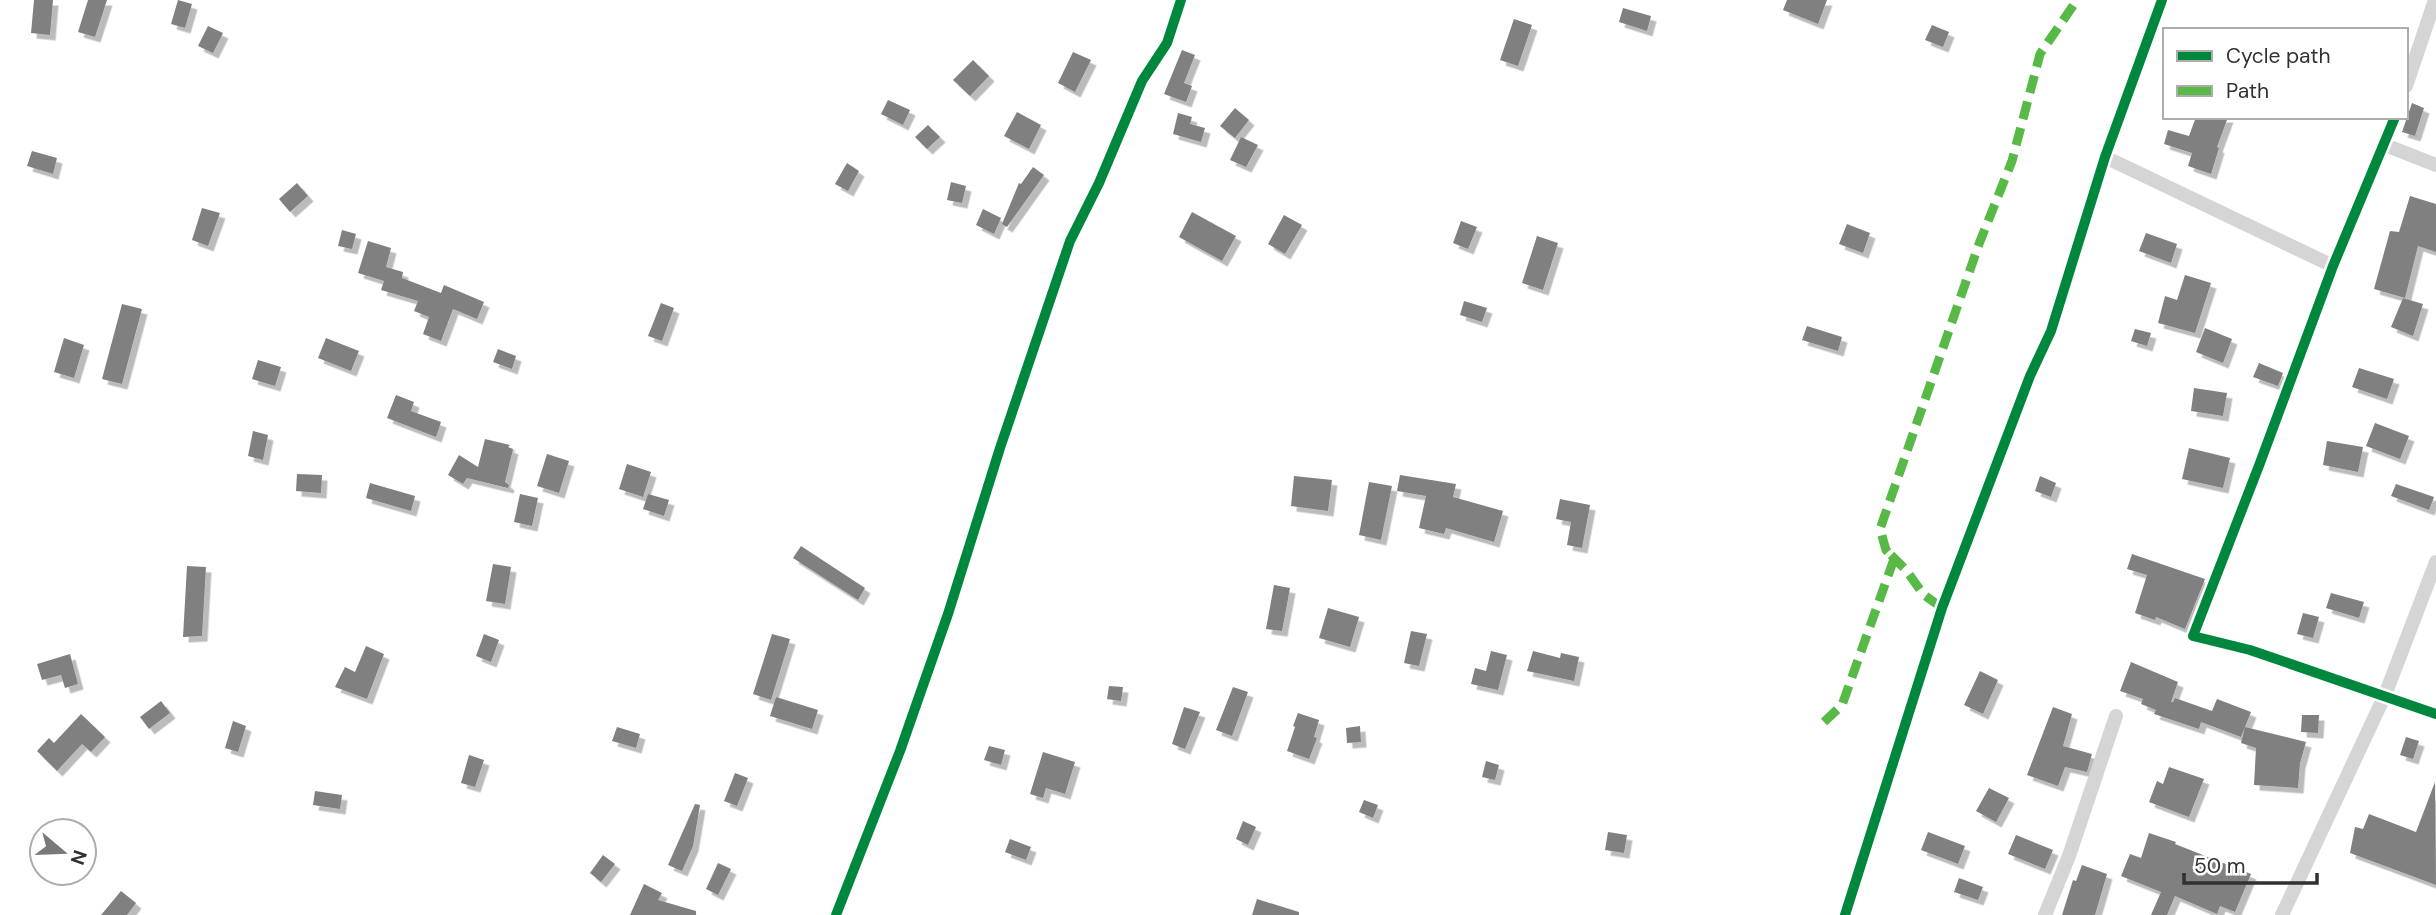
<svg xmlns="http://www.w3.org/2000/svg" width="2436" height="915" viewBox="0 0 2436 915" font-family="'DM Sans',sans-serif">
  <defs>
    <filter id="shadow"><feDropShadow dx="5.5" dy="5.5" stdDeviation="0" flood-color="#0004"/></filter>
  </defs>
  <rect width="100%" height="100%" fill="#fff"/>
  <path fill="#808080" filter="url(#shadow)" d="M34,0H53L50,35L31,33Z
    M88,0H107L95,37L78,32Z
    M178,0L192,4L185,28L171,24Z
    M1787,0H1827L1818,24L1783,10Z
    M1623,8L1651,16L1647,31L1619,22Z
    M1514,19L1532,25L1518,66L1500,60Z
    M1932,25L1949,32L1943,47L1925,40Z
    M208,26L223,33L213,53L198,46Z
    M1182,50L1195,55L1184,83L1192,86L1186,102L1164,94Z
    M1073,52L1091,60L1075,92L1058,83Z
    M973,60L989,76L970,96L953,80Z
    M888,100L910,110L903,125L881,114Z
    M2412,103L2424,108L2415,136L2402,132Z
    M1235,108L1249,120L1235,138L1220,126Z
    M1017,112L1041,125L1029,149L1004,136Z
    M1178,113L1192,117L1190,124L1205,128L1201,142L1173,134Z
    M2196,117H2228L2217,147L2219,148L2211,174L2188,166L2192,153L2164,144L2168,130L2189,136Z
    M928,125L940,137L927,149L915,137Z
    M1241,137L1258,145L1246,167L1230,160Z
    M32,151L57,158L53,174L27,166Z
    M847,163L859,171L848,191L835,184Z
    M1033,167L1044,175L1007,227L1002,224L1019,183L1021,184Z
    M951,182L966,186L962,203L947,200Z
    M297,183L308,196L290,212L279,199Z
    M2410,196L2436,204V252L2418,246L2405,298L2374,289L2390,231L2399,232Z
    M202,208L220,213L208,246L192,240Z
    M983,209L1001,218L994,234L976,225Z
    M1192,212L1236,236L1222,261L1179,237Z
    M1284,215L1302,225L1285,254L1268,244Z
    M1461,221L1477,227L1468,249L1453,243Z
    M1847,224L1870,233L1863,253L1839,244Z
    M342,230L356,234L352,249L338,246Z
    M2146,233L2177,244L2171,263L2139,251Z
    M1537,236L1558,243L1543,290L1522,283Z
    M368,241L391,248L386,267L403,272L402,278L441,293L444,285L484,302L477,319L453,309L441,341L423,334L429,317L414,311L418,301L381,290L384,281L358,273Z
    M2185,275L2211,283L2195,333L2158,323L2165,296L2177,300Z
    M2403,298L2423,304L2413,336L2391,327Z
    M1464,301L1487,308L1482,322L1460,315Z
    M661,303L674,308L662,341L648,336Z
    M122,304L142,309L122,384L102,379Z
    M1807,326L1842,337L1838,351L1802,340Z
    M2205,328L2232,339L2223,363L2196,352Z
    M2135,329L2151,333L2147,346L2131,341Z
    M64,338L84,345L74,378L54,372Z
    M326,338L359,351L351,371L318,358Z
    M498,349L516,356L512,369L493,362Z
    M258,360L281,367L275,386L252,379Z
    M2259,363L2283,373L2278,386L2253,377Z
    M2359,368L2394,379L2387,399L2352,387Z
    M2194,388L2227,393L2223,416L2191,411Z
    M396,395L414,402L411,411L441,422L436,437L387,418Z
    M2375,423L2409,436L2400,459L2366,446Z
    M253,431L268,435L263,460L248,456Z
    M485,439L510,445L508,447L513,449L505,482L509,485L508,488L467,478L463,484L448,475L459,455L478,467Z
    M2327,441L2363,447L2358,472L2323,465Z
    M2189,448L2230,458L2223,488L2182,479Z
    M547,454L569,461L559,493L537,486Z
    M627,464L651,472L643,497L619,489Z
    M297,474L322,475L321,493L296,491Z
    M1400,475L1456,484L1453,497L1503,511L1494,542L1446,528L1444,534L1419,528L1426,496L1397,491Z
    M1294,476L1332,480L1328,511L1291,506Z
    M2040,476L2056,483L2051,497L2035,491Z
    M1369,482L1392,486L1381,540L1359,535Z
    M370,483L415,496L411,511L366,498Z
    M2396,484L2434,497L2429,510L2391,496Z
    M520,494L538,498L532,526L514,522Z
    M648,494L669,500L664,516L643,509Z
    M1560,499L1590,505L1582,548L1567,545L1571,522L1556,519Z
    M801,546L865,588L858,600L793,558Z
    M2132,554L2205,579L2185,629L2156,617L2155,620L2135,613L2147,575L2127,569Z
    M493,564L511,567L505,604L486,601Z
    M187,566L206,567L202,636L183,637Z
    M1274,585L1290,588L1282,631L1266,629Z
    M2331,593L2364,602L2359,618L2326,608Z
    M1328,608L1359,617L1350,647L1319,638Z
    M2303,613L2319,617L2313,638L2297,634Z
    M1411,631L1427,634L1419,666L1404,663Z
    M484,634L499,640L491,662L476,656Z
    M772,634L790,639L771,700L753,694Z
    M366,646L384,654L367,699L335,687L345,667L355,672Z
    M1491,651L1507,655L1498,690L1471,684L1475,668L1486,671Z
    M1533,651L1560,658L1561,653L1579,657L1574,681L1527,671Z
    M70,654L78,684L65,688L61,675L42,680L37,664Z
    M2131,662L2178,682L2171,702H2173L2175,698L2212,711L2217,699L2251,712L2241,737L2201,722L2199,729L2154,714L2156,710L2141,704L2143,699L2120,691Z
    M1980,671L1998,680L1983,714L1964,705Z
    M1109,686L1123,687L1121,701L1107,699Z
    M1233,687L1248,692L1232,736L1216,730Z
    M776,697L818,710L812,729L770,716Z
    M161,701L170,713L149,729L140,717Z
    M1184,707L1200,712L1185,749L1172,744Z
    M2053,707L2072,714L2063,746L2092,754L2087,772L2065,767L2058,786L2027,775Z
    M1298,713L1319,720L1314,737L1317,738L1309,759L1287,751L1295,727L1293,726Z
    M81,714L105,737L91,752L82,744L57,771L37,751L49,738L54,743Z
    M2302,715H2319L2318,733L2301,732Z
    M233,721L246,726L238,752L225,748Z
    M1360,726L1361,742L1347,743L1346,728Z
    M617,727L640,734L636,748L612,741Z
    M2245,727L2306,742L2300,763L2298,788L2254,785L2256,748L2241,743Z
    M2406,737L2419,741L2413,759L2400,755Z
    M989,746L1005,750L1001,765L984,760Z
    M1043,752L1075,762L1065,794L1046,788L1043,798L1030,794Z
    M469,755L484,760L475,787L461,783Z
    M1486,761L1499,765L1495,780L1482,777Z
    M2169,767L2204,779L2189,817L2149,802L2157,781L2163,784Z
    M735,773L748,778L737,806L724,801Z
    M2435,782L2436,885L2350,853L2355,827L2363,829L2369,814L2416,832Z
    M1989,788L2009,798L1996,822L1976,811Z
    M315,791L342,795L340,809L313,805Z
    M1364,800L1378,805L1373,818L1359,812Z
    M695,804L700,805L693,846L682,871L668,865Z
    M1243,821L1256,827L1248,845L1236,839Z
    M1608,832L1627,835L1624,853L1605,850Z
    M1928,832L1965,846L1958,864L1921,850Z
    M2149,833L2176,842L2175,844L2251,874L2235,912L2220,906L2217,914L2175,896L2167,915H2151L2161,892L2121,876L2130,854L2141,858Z
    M2016,835L2053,850L2045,869L2008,854Z
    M1010,839L1031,847L1026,860L1005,852Z
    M603,855L615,864L601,882L590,873Z
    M718,863L731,869L718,895L706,889Z
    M2082,865L2107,874L2095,915H2062L2073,880L2076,881Z
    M1959,878L1983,887L1978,900L1954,892Z
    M644,884L662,893L658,900L696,911V915H630Z
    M121,891L136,903L127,915H101Z
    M1257,899L1299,912V915H1252Z"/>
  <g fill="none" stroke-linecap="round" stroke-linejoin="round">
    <path stroke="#d5d5d5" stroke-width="14" d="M2406,86L2435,0
      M2395,117L2333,266L2260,463L2193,636L2250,650L2436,714
      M2385,145L2436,165
      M2105,157L2333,266
      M836,915L900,751L948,614L1000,448L1070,241L1099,183L1142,81L1167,43L1181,0
      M1845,915L1942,608L2030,376L2051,331L2105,157L2162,0
      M2045,915L2069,856L2116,716
      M2282,915L2385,695L2436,562"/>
    <path stroke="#58b947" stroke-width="9" stroke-dasharray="18 9" stroke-linecap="butt" d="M1891,555L1906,570L1923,594L1942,608
      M1824,722L1842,705L1894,559L1886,550L1880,529L1979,244L2012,161L2040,54L2077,0"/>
    <defs>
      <path id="cycleway" d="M2395,117L2333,266L2260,463L2193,636L2250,650L2436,714
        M836,915L900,751L948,614L1000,448L1070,241L1099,183L1142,81L1167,43L1181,0
        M1845,915L1942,608L2030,376L2051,331L2105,157L2162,0"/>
    </defs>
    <use href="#cycleway" stroke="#fff" stroke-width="15"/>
    <use href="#cycleway" stroke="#00873e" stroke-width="10"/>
  </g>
  <rect x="2163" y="28" width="245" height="91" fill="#ffffff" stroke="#adadad" stroke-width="2"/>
  <rect x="2177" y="51" width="35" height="10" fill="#00873e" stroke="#adadad" stroke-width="2"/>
  <text x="2226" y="63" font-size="21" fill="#313131">Cycle path</text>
  <rect x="2177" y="86" width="35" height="10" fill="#58b947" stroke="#adadad" stroke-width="2"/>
  <text x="2226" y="98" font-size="21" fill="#313131">Path</text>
  <g transform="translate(63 852) rotate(109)"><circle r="33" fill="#ffffff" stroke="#adadad" stroke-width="2"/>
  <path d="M0-5L12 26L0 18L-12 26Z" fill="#797979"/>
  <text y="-10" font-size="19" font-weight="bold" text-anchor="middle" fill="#313131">N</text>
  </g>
  <path d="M2184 873v10h133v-10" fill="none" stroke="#313131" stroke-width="3.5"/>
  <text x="2194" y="873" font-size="21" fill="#313131" stroke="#ffffff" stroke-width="5" paint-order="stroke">50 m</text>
</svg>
